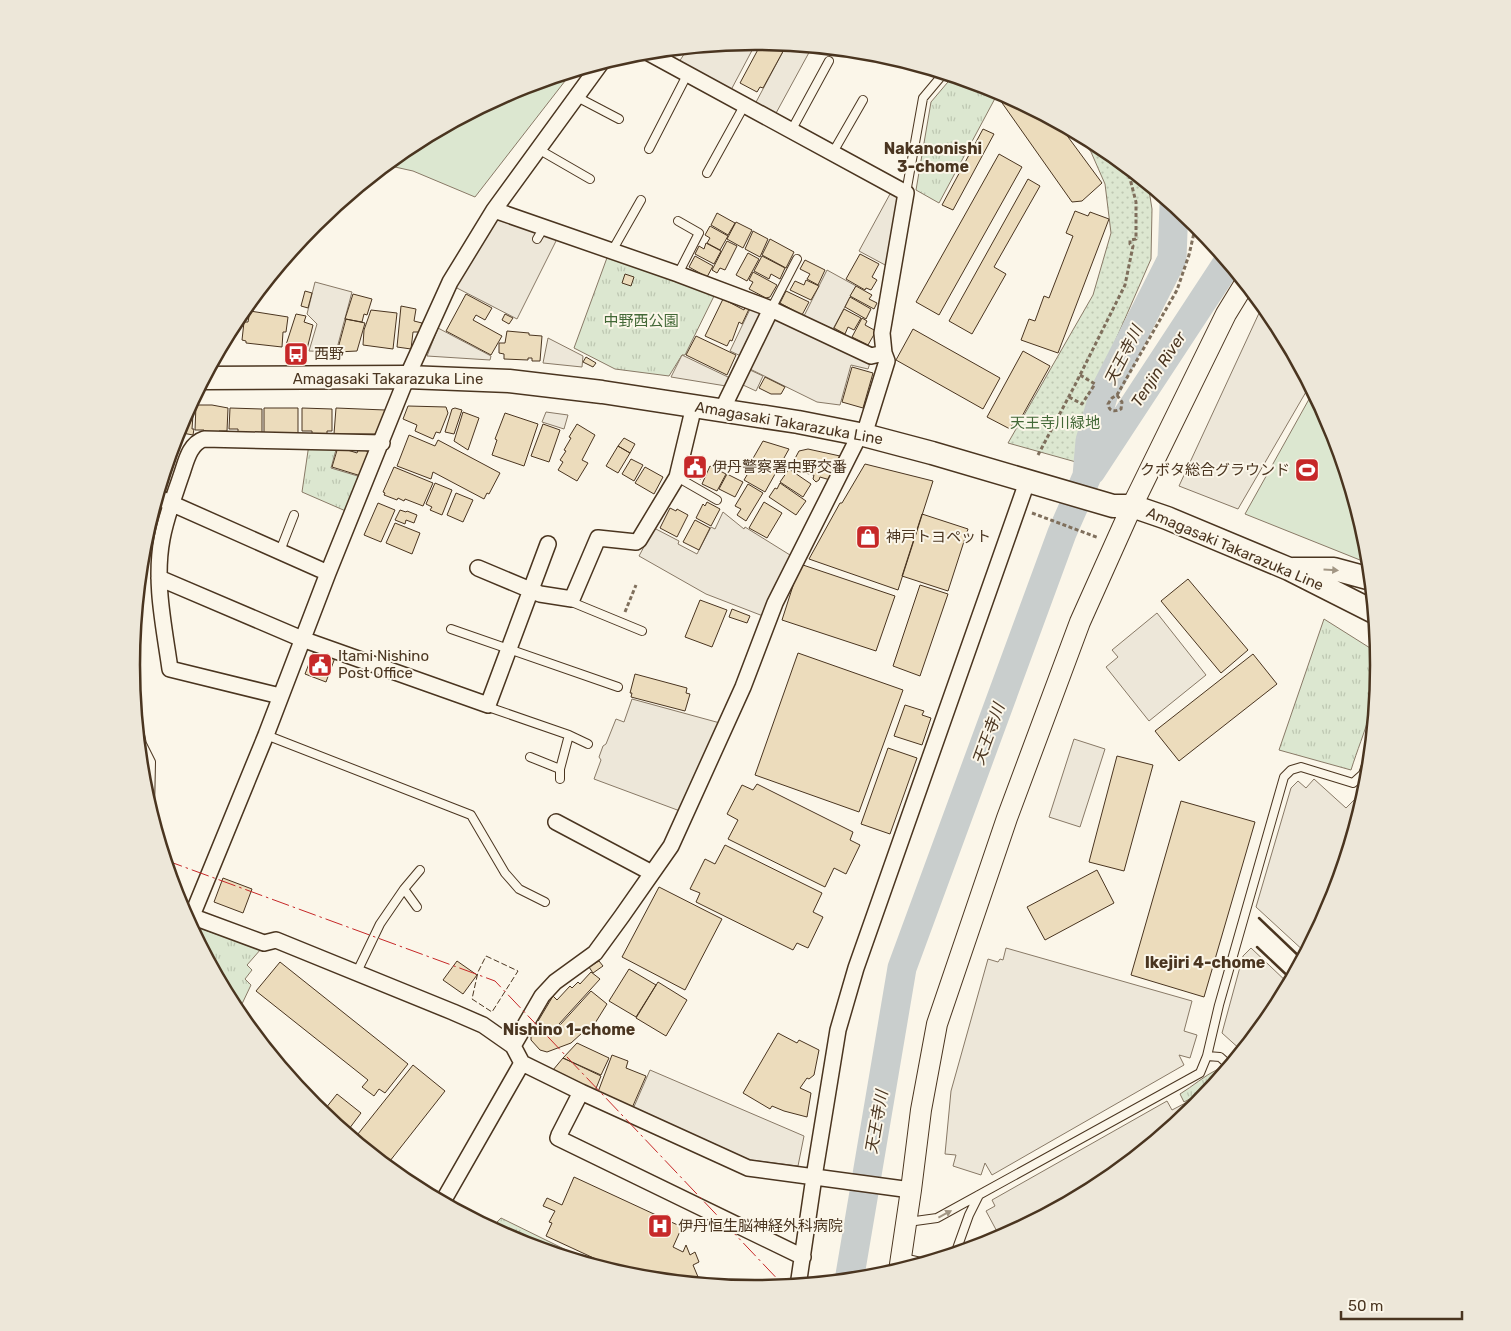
<svg xmlns="http://www.w3.org/2000/svg" width="1511" height="1331" viewBox="0 0 1511 1331" font-family="Rubik,'Noto Sans JP',sans-serif">
  <defs>
    <pattern id="grass-tufts" width="24" height="20" patternUnits="userSpaceOnUse" patternTransform="scale(1.25)"><rect width="24" height="20" fill="#dce7d0"/><path d="M3 7l-1-3M5 7V3M7 7l1-3M15 17l-1-3M17 17v-4M19 17l1-3" fill="none" stroke="#bec7b2"/></pattern>
    <pattern id="garden-dots" width="8" height="8" patternUnits="userSpaceOnUse" patternTransform="scale(1.25)"><rect width="8" height="8" fill="#dce7d0"/><path d="M2 2h.1M6 6h.1" fill="none" stroke="#bec7b2" stroke-width="1.8" stroke-linecap="round"/></pattern>
  </defs>
  <rect width="100%" height="100%" fill="#fbf6e9"/>
  <path fill="url(#grass-tufts)" stroke="#887966" d="M953,76L999,91L939,203L916,190L931,102Z
    M608,255L716,292L685,355H682L669,376L615,369L574,348Z
    M309,444L337,446L331,468L361,477L348,512L302,492Z
    M1324,619L1378,653C1382,693 1363,732 1351,770L1279,750Z
    M193,926L261,949L247,965L252,970L245,979L251,985L241,1006V1018L236,1012L191,928Z
    M1218,1069L1224,1070L1225,1072L1199,1104L1195,1096L1184,1102L1180,1094C1193,1086 1204,1076 1218,1069Z
    M501,1218L607,1270L516,1242L491,1228Z"/>
  <path fill="url(#garden-dots)" stroke="#887966" d="M1077,133L1103,147L1148,184L1152,209L1151,259L1100,376L1076,462L1008,443L1093,295L1111,233L1105,184L1091,152Z"/>
  <path fill="#dce7d0" stroke="#887966" d="M572,72L475,197L413,171L386,165L409,146L517,89Z
    M1313,392L1332,427L1368,544L1370,564L1245,514Z"/>
  <path fill="#ede7d9" stroke="#887966" d="M757,41L731,90L679,62L688,48Z
    M787,44L812,47L775,115L755,104Z
    M890,194L899,198L887,266L859,251Z
    M499,216L558,237L517,319L455,287Z
    M827,270L856,286L833,329L804,316Z
    M315,282L352,292L336,352L309,351L317,324L307,314Z
    M752,305L764,314L743,357L730,351Z
    M1260,311L1275,319L1310,385L1238,509L1179,486Z
    M775,317L870,363L868,369L851,365L840,405L817,402L750,369Z
    M438,328L491,356L490,360L427,356Z
    M548,338L583,356L582,367L543,363Z
    M682,355L730,378L726,386L671,377Z
    M750,370L763,376L756,391L743,385Z
    M546,412L568,415L564,429L542,422Z
    M723,512L744,529L745,527L790,555L763,616L706,594L639,556L654,528L679,541L678,544L697,554L711,527L715,529Z
    M1157,613L1206,675L1149,721L1106,667L1118,657L1112,650Z
    M632,699L720,723L680,811L594,779L601,760L599,757L603,746L606,744L616,719L624,722Z
    M1074,739L1105,749L1080,827L1049,817Z
    M1314,779L1346,808L1360,794L1364,798L1332,905L1306,953L1256,907L1291,788L1298,781L1306,788Z
    M1006,948L1192,1001L1184,1031L1197,1035L1190,1058L1179,1055L1184,1065L992,1175L985,1163L981,1175L953,1166L956,1155L945,1154L951,1091L988,959L998,962L1000,959L1003,960Z
    M1251,948L1289,984L1274,1013L1242,1051L1222,1033L1243,956Z
    M650,1070L804,1136L798,1166L750,1160L633,1109Z
    M1195,1098L1199,1105L1197,1107L1102,1185L1001,1239L986,1211L995,1206L992,1200L1167,1101L1172,1110Z"/>
  <g fill="none" stroke-linecap="round" stroke-linejoin="round">
    <path stroke="#c9cecd" stroke-width="29" d="M1091,471L1228,262
      M849,1281L902,968L1062,533L1087,476L1090,441L1104,393L1172,259L1174,205"/>
  </g>
  <path fill="#ecdcbc" stroke="#4a3520" d="M762,42L787,44L763,88L760,87L757,92L740,83Z
    M1006,95L1057,122L1102,183L1082,201L1072,202L1000,100Z
    M983,129L994,134L953,210L942,205Z
    M999,154L1022,167L939,315L916,302Z
    M1028,179L1040,186L994,267L1006,274L972,334L949,321Z
    M1075,211L1088,216L1090,212L1109,219L1058,353L1021,340L1029,319L1035,321L1044,296L1049,298L1073,236L1066,233Z
    M717,213L735,223L728,235L711,225Z
    M736,222L752,230L743,248L727,239Z
    M710,226L728,236L720,250L707,243L710,238L705,235Z
    M753,231L768,239L760,257L745,249Z
    M770,239L794,252L786,268L762,255Z
    M727,241L737,246L725,270L720,268L717,273L712,270Z
    M706,243L721,251L714,264L695,254L699,246L704,249Z
    M748,253L759,259L747,281L736,275Z
    M860,254L879,264L872,277L877,280L871,290L866,288L865,290L846,279Z
    M695,256L713,266L707,277L689,267Z
    M762,256L785,268L780,279L771,274L769,279L754,271Z
    M805,260L825,270L818,285L807,279L810,274L800,269Z
    M753,272L777,285L770,297L766,298L749,289L753,282L749,280Z
    M625,274L634,277L631,286L622,283Z
    M806,280L819,286L811,300L790,290L795,281L804,285Z
    M856,286L872,295L869,299L877,303L874,309L850,296Z
    M305,291L312,293L308,308L301,306Z
    M786,291L809,302L802,315L780,303Z
    M353,294L372,299L367,315L364,314L362,322L345,319Z
    M466,294L492,308L485,320L476,315L473,320L502,336L491,355L446,331Z
    M850,297L871,309L866,319L845,307Z
    M723,299L744,310L745,307L749,309L742,324L739,322L732,341L730,340L727,346L705,336Z
    M401,306L416,309L414,321L422,323L419,332H413L411,349L397,347Z
    M844,309L861,318L854,330L848,327L845,334L834,328Z
    M371,310L397,313L393,349L363,345L364,330Z
    M250,311L288,317L286,332H283L282,347L246,343V341L242,340L244,322H248Z
    M242,312L236,336L228,334L237,318Z
    M296,314L306,316L304,322L313,325L307,349L292,345L291,349L285,348Z
    M505,314L513,318L509,324L502,320Z
    M862,318L867,321L865,325L876,331L868,345L852,337Z
    M346,319L365,323L357,351L337,352Z
    M913,329L1000,378L983,409L896,360Z
    M507,331L529,333V335L542,336L540,361H532V358H528V360L504,359V354L499,353V343H505Z
    M696,336L736,355L727,375L686,355Z
    M1023,351L1050,366L1016,427L1012,425L1010,429L987,417Z
    M586,357L596,363L593,367L583,362Z
    M852,367L873,373L863,408L842,402Z
    M765,377L785,387L781,394H771L759,388Z
    M192,401H194L192,429H194L193,435L177,432Z
    M196,405H212L228,408L227,431H219L218,434L203,433L204,430H195Z
    M408,406L446,407L448,413L440,433L436,432L433,439L415,431L417,425L403,419Z
    M230,408L262,409V434L238,433V429H229Z
    M264,408H298V434H264Z
    M302,408L332,409V431H327V434H312V431H302Z
    M336,408L385,410L377,434H334Z
    M455,408L462,410L454,434L445,432L452,409Z
    M463,412L479,418L468,450L454,441Z
    M505,413L538,424L524,466L492,455L497,440L495,439Z
    M543,424L560,430L549,462L531,456Z
    M577,424L595,435L582,460L588,463L577,481L558,470L563,462L560,460L566,451L564,450L571,438L569,437Z
    M409,435L435,446L438,440L500,473L489,494L487,493L484,499L433,472L431,479L397,466Z
    M624,438L635,444L630,453L618,446Z
    M763,441L789,449L765,492L744,480L747,475L744,474Z
    M618,446L630,453L618,473L606,466Z
    M338,447L357,453L359,448L369,452L361,476L332,467Z
    M808,449L840,456L842,459L830,480L820,477L819,480L816,482L813,479L814,475L796,471L791,466L799,451Z
    M631,459L643,465L634,481L622,474Z
    M692,459L705,462L701,479L693,477L694,474L685,471L688,461Z
    M865,464L933,481L898,590L809,559L840,503H842Z
    M710,466L726,474L717,491L702,484Z
    M394,467L433,483L423,506L405,499L404,501L398,498L397,500L384,495L385,493L383,492Z
    M645,467L663,477L654,494L635,483Z
    M789,469L811,484L803,497L780,482Z
    M727,474L743,482L735,497L719,489Z
    M435,483L452,490L442,515L430,510L432,507L426,504Z
    M780,483L806,501L796,515L769,497L775,488L777,489Z
    M748,484L763,493L746,521L737,515L741,509L735,506Z
    M456,493L473,500L463,522L447,515Z
    M707,502L720,509L711,526L696,518L703,504L705,506Z
    M764,502L782,513L767,538L749,528Z
    M378,503L395,510L381,542L364,535Z
    M670,508L676,511L677,509L688,515L677,537L660,528Z
    M400,510L406,512L407,511L417,515L414,523L406,520L405,524L395,520Z
    M922,514L968,529L948,591L902,576Z
    M695,520L710,528L699,550L683,542Z
    M395,523L420,533L412,554L386,543Z
    M800,564L895,596L876,651L782,620Z
    M1188,579L1248,650L1221,673L1161,601Z
    M920,585L948,594L920,676L893,666Z
    M700,600L727,610L712,647L685,637Z
    M732,609L750,616L747,623L729,617Z
    M315,648L336,655L326,682L305,674Z
    M798,653L903,690L859,812L755,775Z
    M1253,654L1277,684L1179,761L1155,731Z
    M635,674L687,688L686,693L690,694L685,711L631,697L632,693H630Z
    M905,705L924,711L922,715L931,718L922,745L894,736Z
    M888,748L917,758L890,834L861,824Z
    M1117,756L1153,765L1124,871L1089,862Z
    M757,784L853,832L850,840L860,845L846,874L834,868L825,887L728,839L738,820L727,814L742,785L753,790Z
    M1181,801L1255,822L1204,997L1131,975Z
    M725,845L822,893L813,912L823,917L808,948L797,943L793,950L696,902L700,893L690,889L705,859L715,864Z
    M1097,870L1114,903L1045,940L1027,907Z
    M223,878L252,889L243,913L214,902Z
    M659,887L722,919L685,990L622,957Z
    M457,961L477,975L463,994L443,980Z
    M599,961L603,966L593,973L589,967Z
    M280,962L408,1064L385,1093L379,1089L374,1096L362,1087L368,1080L256,991Z
    M629,969L656,985L636,1017L609,1001Z
    M591,972L600,979L559,1024L560,1025L591,991L607,1004L587,1036L582,1033L571,1043L547,1052L540,1050L531,1040V1033L553,996L557,1000L570,986L572,988L578,982L580,984Z
    M658,982L687,1000L666,1036L636,1018Z
    M778,1033L797,1043L799,1040L819,1050L814,1075L809,1079L807,1078L800,1088L811,1093L807,1117L784,1111L772,1106L770,1109L743,1093Z
    M577,1043L609,1058L601,1075L563,1058Z
    M612,1055L628,1061L626,1068L646,1076L632,1108L598,1092Z
    M563,1058L601,1076L595,1091L553,1070Z
    M413,1065L445,1091L386,1166L354,1139Z
    M337,1094L361,1113L346,1133L322,1113Z
    M574,1177L682,1227L673,1247L683,1252L686,1245L690,1255L695,1252L699,1262L693,1265L701,1284L637,1278L546,1236L552,1223L549,1222L555,1211L543,1206L547,1198L562,1205Z"/>
  <g fill="none" stroke-linecap="round" stroke-linejoin="round">
    <defs>
      <path id="lane" d="M577,97L619,119
        M791,131L829,61
        M538,149L590,179
        M649,149L687,75
        M832,154L863,100
        M707,173L744,106
        M906,193L923,98L944,73
        M678,221L699,233L678,274
        M537,239L544,227
        M612,251L641,200
        M249,303L252,304
        M771,309L797,259
        M677,477L717,500
        M280,551L294,515
        M572,599L574,603L642,631
        M451,629L618,687
        M488,705L491,708L569,735L588,744
        M136,717L142,744L151,762L150,809
        M266,735L471,815L505,873L519,889L545,902
        M530,757L560,769
        M560,779V769L569,735
        M404,889L417,907
        M356,974L380,924L404,889L420,870
        M1207,1056L1220,1057L1230,1066
        M908,1222L937,1218L1200,1073L1207,1056L1219,1005L1284,777L1291,770L1301,767L1353,783L1363,774L1371,751
        M955,1254L969,1215L979,1195
        M903,1258L925,1263"/>
      <path id="street" d="M647,52L906,193L882,333L884,353L887,361L864,435
        M494,210L678,274L771,309L871,356L884,353
        M722,410L771,309
        M157,497L328,573
        M478,568L540,594L572,599L598,538L636,542L639,540L677,477L694,406
        M159,578L302,639L488,705L548,544
        M280,696L170,669C164,626 154,582 162,539C166,517 174,497 181,476C186,462 189,444 204,439L382,443
        M556,822L652,873
        M191,916L264,943L276,940L453,1012L483,1025L513,1046L542,996L555,982L595,953L622,916L671,846L743,687L775,603L860,434
        M189,923L266,735L328,573L407,377L450,282L494,210L601,63
        M513,1046L522,1063L581,1092L748,1168L911,1190
        M581,1092L559,1135L558,1138L803,1257
        M442,1203L522,1063
        M798,1286L814,1177L838,1030L856,968L1027,482"/>
      <path id="secondary" d="M899,1271L911,1190L921,1110L937,1024L1007,818L1080,622L1132,506L1226,314L1245,283"/>
      <path id="primary" d="M204,378L407,377L509,381L602,392L798,422L864,435L932,453L1113,506H1132L1167,518L1289,569L1374,612
        M1293,569H1334L1371,579"/>
    </defs>
    <use href="#lane" stroke="#4a3520" stroke-width="10"/>
    <use href="#street" stroke="#4a3520" stroke-width="18"/>
    <use href="#secondary" stroke="#4a3520" stroke-width="22"/>
    <use href="#primary" stroke="#4a3520" stroke-width="25"/>
    <path stroke="#7f6f5c" stroke-width="3" stroke-dasharray="4 2.5" stroke-linecap="butt" d="M1117,395L1122,402L1121,409C1115,412 1109,412 1108,404L1112,398L1117,395L1177,290L1189,255L1196,224
      M1069,397L1082,404L1095,384L1080,375
      M1038,455L1075,385L1125,285L1133,246L1130,244V240L1136,239V202L1127,167
      M1032,513L1099,538
      M625,612L636,585"/>
    <use href="#lane" stroke="#fbf6e9" stroke-width="8"/>
    <use href="#street" stroke="#fbf6e9" stroke-width="15"/>
    <use href="#secondary" stroke="#fbf6e9" stroke-width="20"/>
    <use href="#primary" stroke="#fbf6e9" stroke-width="22"/>
    <path stroke="#4a3520" stroke-width="1" stroke-dasharray="6 2.5" stroke-linecap="butt" d="M486,956L518,971L492,1012L472,999L478,972Z"/>
    <path stroke="#4a3520" stroke-width="2.5" d="M1259,918L1303,960
      M1257,947L1292,980"/>
    <path stroke="#c62828" stroke-width="1" stroke-dasharray="18 4 2.5 4" stroke-linecap="butt" d="M165,860L495,981L785,1287"/>
  </g>
  <defs><path id="oneway-solid" d="M-6-.8H1V-3.2L6.5 0L1 3.2V.8H-6Z" transform="scale(1.25)"/></defs>
  <g fill="#a29684">
    <use href="#oneway-solid" transform="translate(1331 570) rotate(4)"/>
    <use href="#oneway-solid" transform="translate(945 1214) rotate(-28)"/>
  </g>
  <defs>
    <symbol id="bus-square" viewBox="-11 -11 22 22"><rect x="-9" y="-9" width="18" height="18" rx="4" fill="#c62828" stroke="#fbf6e9"/><path d="M-5-6H5V4H4V6H2V4H-2V6H-4V4H-5ZM-3.5-4V0h7V-4ZM-3.5 1.2v1.5H-2V1.2ZM2 1.2v1.5H3.5V1.2Z" fill="#fff"/></symbol>
    <symbol id="civic-square" viewBox="-11 -11 22 22"><rect x="-9" y="-9" width="18" height="18" rx="4" fill="#c62828" stroke="#fbf6e9"/><path d="M-.6-6.5H3V-4.5H.6V-3L4-1V1h2V6H-6V1h2V-1L-.6-3ZM-1.2 2.5V6h2.4V2.5Z" fill="#fff"/></symbol>
    <symbol id="stadium-square" viewBox="-11 -11 22 22"><rect x="-9" y="-9" width="18" height="18" rx="4" fill="#c62828" stroke="#fbf6e9"/><path d="M0-5a6.5 5 0 1 0 0 10a6.5 5 0 1 0 0-10ZM-3.5-1.8h7v3.6h-7Z" fill="#fff"/></symbol>
    <symbol id="shop-square" viewBox="-11 -11 22 22"><rect x="-9" y="-9" width="18" height="18" rx="4" fill="#c62828" stroke="#fbf6e9"/><path d="M-5-2.5h2.3a2.7 3.5 0 0 1 5.4 0H5L5.5 6h-11ZM-1.5-2.5h3a1.5 2.3 0 0 0-3 0Z" fill="#fff"/></symbol>
    <symbol id="hospital-square" viewBox="-11 -11 22 22"><rect x="-9" y="-9" width="18" height="18" rx="4" fill="#c62828" stroke="#fbf6e9"/><path d="M-5-5h3v3.5h4V-5h3V5h-3V1.5h-4V5h-3Z" fill="#fff"/></symbol>
  </defs>
  <g fill-rule="evenodd">
    <use href="#bus-square" x="282" y="340" width="28" height="28"/>
    <use href="#civic-square" x="681" y="453" width="28" height="28"/>
    <use href="#stadium-square" x="1293" y="456" width="28" height="28"/>
    <use href="#shop-square" x="854" y="523" width="28" height="28"/>
    <use href="#civic-square" x="306" y="651" width="28" height="28"/>
    <use href="#hospital-square" x="646" y="1212" width="28" height="28"/>
  </g>
  <g text-anchor="middle" stroke-width="4" stroke-linejoin="round" paint-order="stroke">
    <g font-size="15" fill="#436837" stroke="#fbf6e9">
      <text x="641" y="326">中野西公園</text>
      <text x="1055" y="428">天王寺川緑地</text>
    </g>
    <g font-size="15" fill="#4a3520" stroke="#fbf6e9" text-anchor="start">
      <text x="314" y="359">西野</text>
      <text x="712" y="472">伊丹警察署中野交番</text>
      <text x="1290" y="475" text-anchor="end">クボタ総合グラウンド</text>
      <text x="886" y="542">神戸トヨペット</text>
      <text x="338" y="661">Itami Nishino<tspan x="338" dy="17">Post Office</tspan></text>
      <text x="678" y="1231">伊丹恒生脳神経外科病院</text>
    </g>
    <g font-size="15" fill="#4a3520" stroke="#fbf6e9">
      <text x="388" y="384">Amagasaki Takarazuka Line</text>
      <text transform="translate(789 423) rotate(10)" y="5">Amagasaki Takarazuka Line</text>
      <text transform="translate(1235 549) rotate(23)" y="5">Amagasaki Takarazuka Line</text>
    </g>
    <g font-size="16" font-weight="bold" fill="#4a3520" stroke="#fbf6e9">
      <text x="933" y="154">Nakanonishi<tspan x="933" dy="18">3-chome</tspan></text>
      <text x="1205" y="968">Ikejiri 4-chome</text>
      <text x="569" y="1035">Nishino 1-chome</text>
    </g>
    <g font-size="16" font-style="italic" fill="#4a3520" stroke="#fbf6e9">
      <text transform="translate(1123 355) rotate(-63)" y="6">天王寺川</text>
      <text transform="translate(1158 369) rotate(-57)" y="6">Tenjin River</text>
      <text transform="translate(988 734) rotate(-70)" y="6">天王寺川</text>
      <text transform="translate(876 1122) rotate(-80)" y="6">天王寺川</text>
    </g>
  </g>
  <path d="M0 0H1511V1331H0ZM140 665a615 615 0 1 1 1230 0a615 615 0 1 1-1230 0Z" fill="#ede7d9" fill-rule="evenodd"/>
  <path fill="none" stroke="#4a3520" stroke-width="2.5" d="M140 665a615 615 0 1 1 1230 0a615 615 0 1 1-1230 0Z"/>
  <path d="M1341 1311v8h121v-8" fill="none" stroke="#4a3520" stroke-width="2.5"/>
  <text x="1348" y="1311" font-size="15" fill="#4a3520" stroke="#fbf6e9" stroke-width="4" paint-order="stroke">50 m</text>
</svg>
